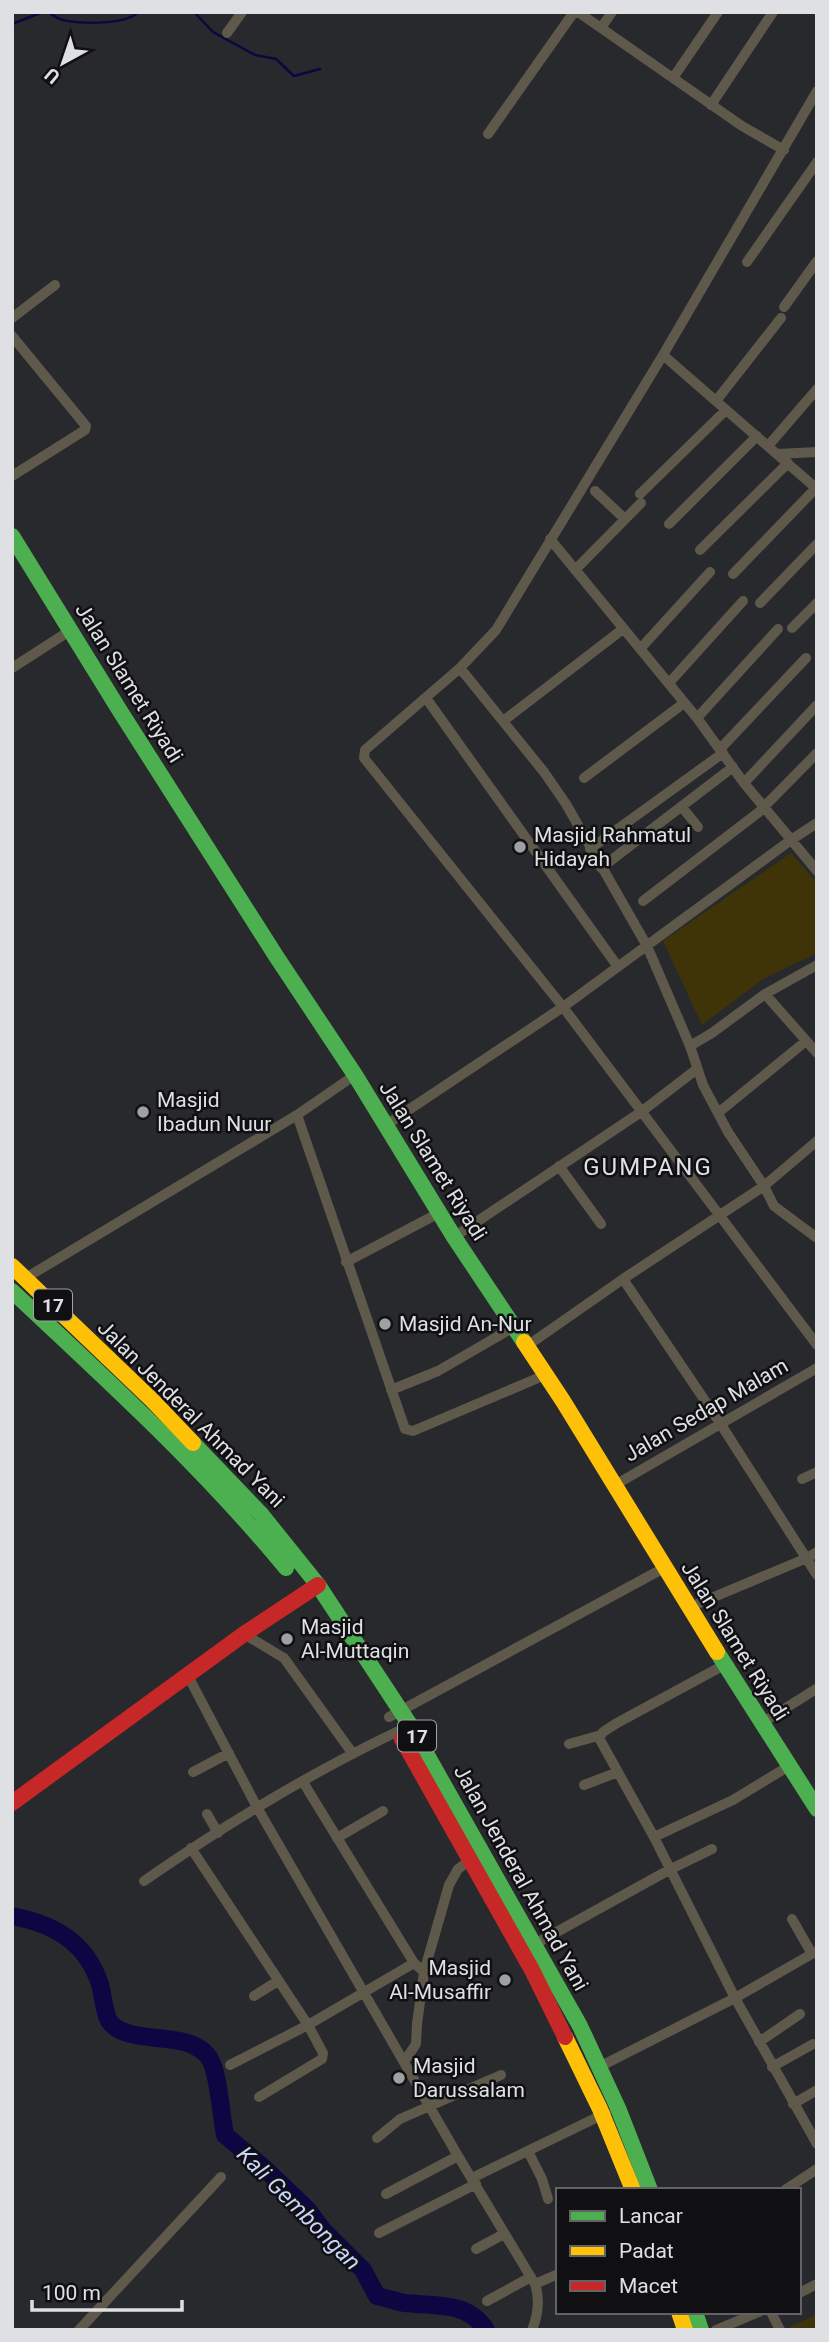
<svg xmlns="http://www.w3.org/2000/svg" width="829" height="2342" viewBox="0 0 829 2342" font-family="Roboto,sans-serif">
  <rect width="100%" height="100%" fill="#28292c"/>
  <path fill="#3f3308" d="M791,853L817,883V953L763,979L702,1025L663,941Z
    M817,2314V2330H785Z"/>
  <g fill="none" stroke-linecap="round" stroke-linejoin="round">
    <path stroke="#0c0742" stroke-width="2.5" d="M48,12C53,15 58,19 63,20C79,24 127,25 138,12
      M194,12L213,32L255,55L276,59L294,76L320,69
      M12,24L43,12"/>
    <path stroke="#0c0742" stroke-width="18" d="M12,1916C54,1924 86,1942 100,1984C103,1995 104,2012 109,2021C129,2049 193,2026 211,2061C219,2078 221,2115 225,2135L264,2168L307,2209L322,2229L363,2270L377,2296C386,2298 395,2301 404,2303C433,2306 468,2301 486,2330"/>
    <path stroke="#5e594a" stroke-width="10" d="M578,12L742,126L784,150
      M601,28L612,12
      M227,33L242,12
      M673,78L718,12
      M711,105L773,12
      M488,134L574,12
      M747,262L817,162
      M784,307L817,261
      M12,318L55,285
      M12,336L86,426L85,430L12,476
      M663,355L817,489
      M716,401L781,318
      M768,446L817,389
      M777,454L817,452
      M595,491L625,519
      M640,494L726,410
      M669,524L757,436
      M550,539L697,718L744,783L817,871
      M700,550L788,463
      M575,570L641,503
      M733,574L816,488
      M760,603L817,544
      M792,628L817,603
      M640,649L710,572
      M12,668L71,630
      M460,668L544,772L566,804L647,946L690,1046L703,1085L728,1132L764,1186L774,1206L817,1238
      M669,683L743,601
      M426,698L618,967
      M507,718L623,629
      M697,718L778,629
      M720,749L806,658
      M584,778L684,703
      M744,783L817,705
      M682,807L698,827
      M817,823L791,840L563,1007L817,1345
      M590,849L723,753
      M601,868L733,767
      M643,901L759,812L817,753
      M765,994L817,1053
      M690,1046L712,1033L765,994L817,965
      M718,1113L806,1041
      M297,1115L405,1429L413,1431L545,1375
      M386,1125L563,1007L368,763L364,758L365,750L460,668L496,630L663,355L817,91
      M559,1166L601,1224
      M454,1237L641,1112L697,1069
      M346,1262L439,1213
      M24,1279L297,1115L355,1075
      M623,1279L720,1423L817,1575
      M527,1346L623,1279L764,1186L817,1141
      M391,1390L438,1371L514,1327
      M802,1479L817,1472
      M615,1485L817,1368
      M690,1607L807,1558L817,1552
      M244,1634L284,1658L353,1754
      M726,1664L617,1723L603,1732L599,1738L654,1837L735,1998L817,2144
      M188,1676L258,1809L458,2156L535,2284C540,2299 538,2315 532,2330
      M389,1717L664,1568
      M762,1723L816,1689
      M569,1744L601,1735
      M193,1772L229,1753
      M303,1782L414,1963L424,1972
      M584,1785L618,1772
      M207,1814L218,1833
      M654,1837L733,1800L789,1766
      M337,1838L383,1811
      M191,1848L308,2025L414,1963
      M144,1881C226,1824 315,1770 407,1727
      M792,1919L812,1954
      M535,1944L669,1870L712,1849
      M254,1996L278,1981
      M759,2042L800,2014
      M404,2062L416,2044L417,2024L424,1972L449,1885L458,1869L470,1860
      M230,2065L308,2025L323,2053L322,2059L259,2097
      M772,2067L813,2044
      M597,2068L735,1998L817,1951
      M793,2104L817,2090
      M377,2138L400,2119L501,2075
      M528,2151L542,2179L548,2199
      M472,2178L606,2113
      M785,2190L817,2169
      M386,2194L458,2156
      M379,2233L476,2184
      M476,2249L504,2234
      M535,2284L558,2274
      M799,2293L817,2284
      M487,2301L531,2277
      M771,2312L780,2330
      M79,2330L221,2177
      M716,2330L759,2312"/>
    <path stroke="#4caf50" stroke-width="16" d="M12,536L120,711L276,956L355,1075L454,1237L524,1342
      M12,1291C107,1380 203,1467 286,1568
      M193,1443L261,1514L318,1585L410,1725L580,2026L618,2108L650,2190
      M717,1652L817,1809
      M695,2312L701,2330"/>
    <path stroke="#ffc107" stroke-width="16" d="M12,1266L152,1400L193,1443
      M524,1342L563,1401L717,1652
      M565,2037L600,2109L633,2190
      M679,2312L685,2330"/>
    <path stroke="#c62828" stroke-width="16" d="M402,1739L532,1970L565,2037
      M12,1803L244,1634L318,1585"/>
  </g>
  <g fill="#9fa0a4" stroke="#101013" stroke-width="2.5">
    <circle cx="520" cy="847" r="7"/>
    <circle cx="143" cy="1112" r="7"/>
    <circle cx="385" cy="1324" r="7"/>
    <circle cx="287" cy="1639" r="7"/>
    <circle cx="505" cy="1980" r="7"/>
    <circle cx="399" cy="2078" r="7"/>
  </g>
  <g text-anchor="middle" stroke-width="5" stroke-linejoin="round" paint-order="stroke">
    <g fill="#101013" stroke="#a1a2a5" stroke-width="2">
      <rect x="34" y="1289.5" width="38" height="31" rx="5"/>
      <rect x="398" y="1720.5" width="38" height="31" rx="5"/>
    </g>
    <g font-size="19" font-weight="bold" fill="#dfe0e4">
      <text x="53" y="1312">17</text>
      <text x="417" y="1743">17</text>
    </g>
    <g font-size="21" fill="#dfe0e4" stroke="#101013">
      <text transform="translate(129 683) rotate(58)" y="7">Jalan Slamet Riyadi</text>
      <text transform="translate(433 1161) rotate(58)" y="7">Jalan Slamet Riyadi</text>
      <text transform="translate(706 1410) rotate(-30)" y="7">Jalan Sedap Malam</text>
      <text transform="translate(191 1414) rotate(45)" y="7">Jalan Jenderal Ahmad Yani</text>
      <text transform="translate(735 1641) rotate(58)" y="7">Jalan Slamet Riyadi</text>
      <text transform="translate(521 1878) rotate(61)" y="7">Jalan Jenderal Ahmad Yani</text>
    </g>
    <g font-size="21" fill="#dfe0e4" stroke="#101013" text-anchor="start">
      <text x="534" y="842">Masjid Rahmatul<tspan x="534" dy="24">Hidayah</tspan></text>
      <text x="157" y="1107">Masjid<tspan x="157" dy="24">Ibadun Nuur</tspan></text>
      <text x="399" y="1331">Masjid An-Nur</text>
      <text x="301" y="1634">Masjid<tspan x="301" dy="24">Al-Muttaqin</tspan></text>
      <text x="491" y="1975" text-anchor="end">Masjid<tspan x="491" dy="24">Al-Musaffir</tspan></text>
      <text x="413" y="2073">Masjid<tspan x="413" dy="24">Darussalam</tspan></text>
    </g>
    <g font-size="23" font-style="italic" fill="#c8d4fb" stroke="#101013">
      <text transform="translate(299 2208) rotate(45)" y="8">Kali Gembongan</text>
    </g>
    <g font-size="24" letter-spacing="2" fill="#dfe0e4" stroke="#101013">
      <text x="648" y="1175">GUMPANG</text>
    </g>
  </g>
  <rect width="829" height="2342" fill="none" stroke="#dfe0e4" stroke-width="28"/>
  <rect x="556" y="2188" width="245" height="126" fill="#101013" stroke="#636367" stroke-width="2"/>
  <rect x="570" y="2211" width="35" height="10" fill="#4caf50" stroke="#636367" stroke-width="2"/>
  <text x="619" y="2223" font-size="21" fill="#dfe0e4">Lancar</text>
  <rect x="570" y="2246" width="35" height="10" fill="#ffc107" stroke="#636367" stroke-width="2"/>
  <text x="619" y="2258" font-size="21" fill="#dfe0e4">Padat</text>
  <rect x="570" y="2281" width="35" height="10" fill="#c62828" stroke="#636367" stroke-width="2"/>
  <text x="619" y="2293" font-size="21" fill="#dfe0e4">Macet</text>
  <g transform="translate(63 63) rotate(220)" stroke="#101013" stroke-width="5" paint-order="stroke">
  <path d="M0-5L12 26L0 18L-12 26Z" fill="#dfe0e4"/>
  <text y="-10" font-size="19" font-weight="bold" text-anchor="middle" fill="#dfe0e4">U</text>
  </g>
  <path d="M32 2300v10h150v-10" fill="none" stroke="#dfe0e4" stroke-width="3.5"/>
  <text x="42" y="2300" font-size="21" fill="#dfe0e4" stroke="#101013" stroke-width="5" paint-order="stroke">100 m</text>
</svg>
